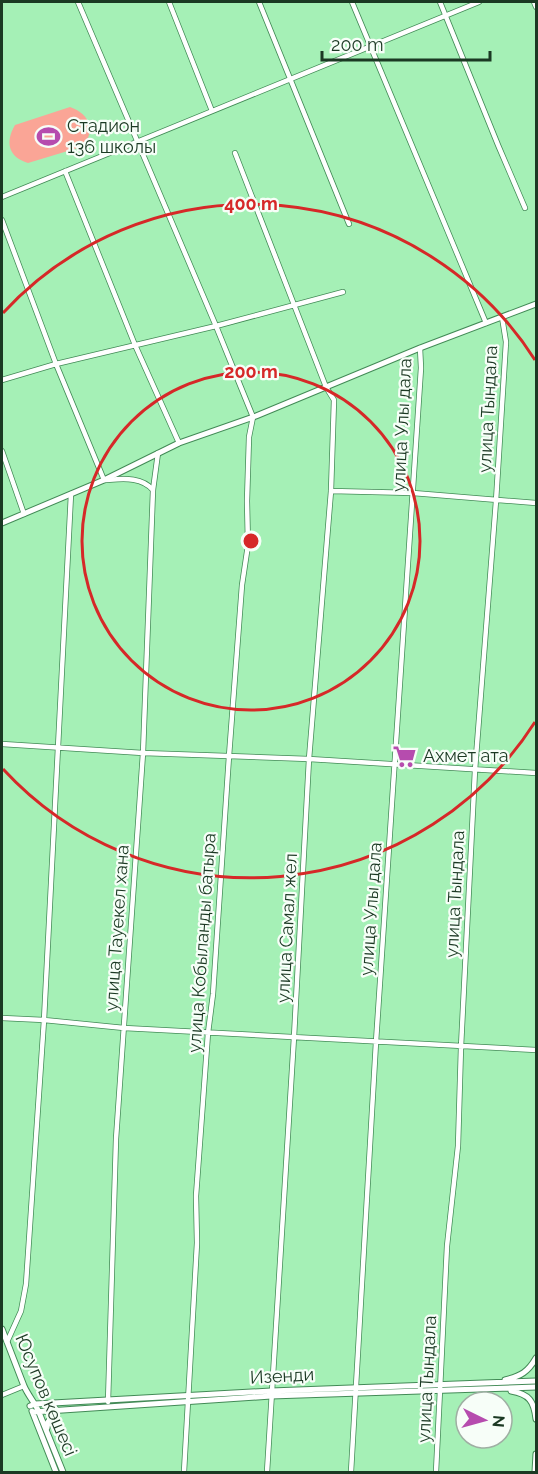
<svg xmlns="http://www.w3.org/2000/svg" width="538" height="1474" viewBox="0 0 538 1474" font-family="Raleway,sans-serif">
  <rect width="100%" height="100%" fill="#a5f0b6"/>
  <path fill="#faa596" d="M70,107C90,114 97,132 81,147L28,163C8,157 5,142 15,125Z"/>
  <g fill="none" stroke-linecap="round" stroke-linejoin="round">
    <defs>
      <path id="minor" d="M78,2L216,326L253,417L249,437L247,501L248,545L242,585L229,756L213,994L208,1033L196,1196L197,1243L184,1472
        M169,2L212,111
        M259,2L349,224
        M352,2L486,323
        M440,2L498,145L525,208
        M534,2L536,7
        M235,153L326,387L334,400L331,491L309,759L294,1037L267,1472
        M65,171L135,345L179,443
        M2,197L479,2
        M2,220L56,364L104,480C122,479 141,476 153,490
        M2,380L56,364L216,326L343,292
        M2,451L24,514
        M331,491L413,493L536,503
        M2,744L143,753L309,759L536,773
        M2,1018L44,1020L124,1028L536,1050
        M7,1342L21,1311L26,1284L44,1020L71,494
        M2,1395L24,1386
        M108,1402L116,1139L143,753L153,490L158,453
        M351,1472L376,1042L421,368L420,348
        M436,1472L447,1246L458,1146L461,1047L475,770L496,501L506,342L502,317"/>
      <path id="tertiary" d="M2,523L104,480L179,443L256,416L420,348L536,304
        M2,1329L24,1386C28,1395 34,1402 38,1410L63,1472
        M505,1380C521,1376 528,1372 536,1358
        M511,1391C529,1394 534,1401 536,1419
        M30,1406L35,1404L271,1391L536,1381
        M32,1411L56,1472
        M33,1412L271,1396L536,1387
        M47,1428L48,1422L57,1410
        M535,1472L536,1454"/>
    </defs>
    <use href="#minor" stroke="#428a56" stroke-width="6"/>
    <use href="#tertiary" stroke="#428a56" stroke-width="7"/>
    <use href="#minor" stroke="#fff" stroke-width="4.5"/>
    <use href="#tertiary" stroke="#fff" stroke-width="5"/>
  </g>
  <g fill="none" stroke="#d62828" stroke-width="3">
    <circle cx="251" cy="541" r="169"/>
    <path d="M535 722A337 337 0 0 1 3 769M3 313A337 337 0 0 1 535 360"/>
  </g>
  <defs>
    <symbol id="stadium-bare" viewBox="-9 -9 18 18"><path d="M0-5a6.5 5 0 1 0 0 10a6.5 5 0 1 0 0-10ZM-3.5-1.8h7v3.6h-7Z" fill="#b64cae" stroke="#f7fef8" stroke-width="2.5" paint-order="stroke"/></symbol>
    <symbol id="supermarket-bare" viewBox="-9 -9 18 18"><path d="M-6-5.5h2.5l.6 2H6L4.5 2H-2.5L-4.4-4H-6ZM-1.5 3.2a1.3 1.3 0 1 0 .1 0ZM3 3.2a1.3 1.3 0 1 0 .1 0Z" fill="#b64cae" stroke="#f7fef8" stroke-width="2.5" paint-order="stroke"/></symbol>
  </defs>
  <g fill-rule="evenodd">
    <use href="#stadium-bare" x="32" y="120" width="33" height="33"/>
    <use href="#supermarket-bare" x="388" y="740" width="33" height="33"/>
  </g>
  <g text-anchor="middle" stroke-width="4.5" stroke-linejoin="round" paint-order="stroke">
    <g font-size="18" fill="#1b3923" stroke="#f7fef8" text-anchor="start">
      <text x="67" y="132">Стадион<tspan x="67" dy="21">136 школы</tspan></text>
      <text x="423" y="762">Ахмет ата</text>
    </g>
    <g font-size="18" fill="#1b3923" stroke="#f7fef8">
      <text transform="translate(488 409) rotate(-87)" y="6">улица Тындала</text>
      <text transform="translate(402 425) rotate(-87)" y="6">улица Улы дала</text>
      <text transform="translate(455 894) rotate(-87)" y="6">улица Тындала</text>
      <text transform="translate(371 909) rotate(-86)" y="6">улица Улы дала</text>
      <text transform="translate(117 928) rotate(-86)" y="6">улица Тауекел хана</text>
      <text transform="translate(287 928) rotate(-87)" y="6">улица Самал жел</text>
      <text transform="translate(202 943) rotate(-86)" y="6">улица Кобыланды батыра</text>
      <text transform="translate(282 1376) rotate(-3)" y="6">Изенди</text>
      <text transform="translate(427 1379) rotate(-87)" y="6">улица Тындала</text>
      <text transform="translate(46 1395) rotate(67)" y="6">Юсупов көшесі</text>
    </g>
  </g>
  <circle cx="251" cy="541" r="9" fill="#d62828" stroke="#f7fef8" stroke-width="3"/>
  <g font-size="18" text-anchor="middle" font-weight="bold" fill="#d62828" stroke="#f7fef8" stroke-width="4.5" stroke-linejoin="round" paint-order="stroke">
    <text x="251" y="210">400 m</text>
    <text x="251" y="378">200 m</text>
  </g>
  <rect width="538" height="1474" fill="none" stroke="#1b3923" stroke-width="6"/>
  <g transform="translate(484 1420) rotate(95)"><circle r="28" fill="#f7fef8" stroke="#9fafa3" stroke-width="1.5"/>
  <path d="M0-4.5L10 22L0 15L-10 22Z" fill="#b64cae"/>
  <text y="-9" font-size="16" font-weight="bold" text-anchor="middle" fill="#1b3923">N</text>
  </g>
  <path d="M322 51v9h168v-9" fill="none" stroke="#1b3923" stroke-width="3"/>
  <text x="331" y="51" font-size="18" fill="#1b3923" stroke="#f7fef8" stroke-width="4.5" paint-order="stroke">200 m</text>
</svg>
